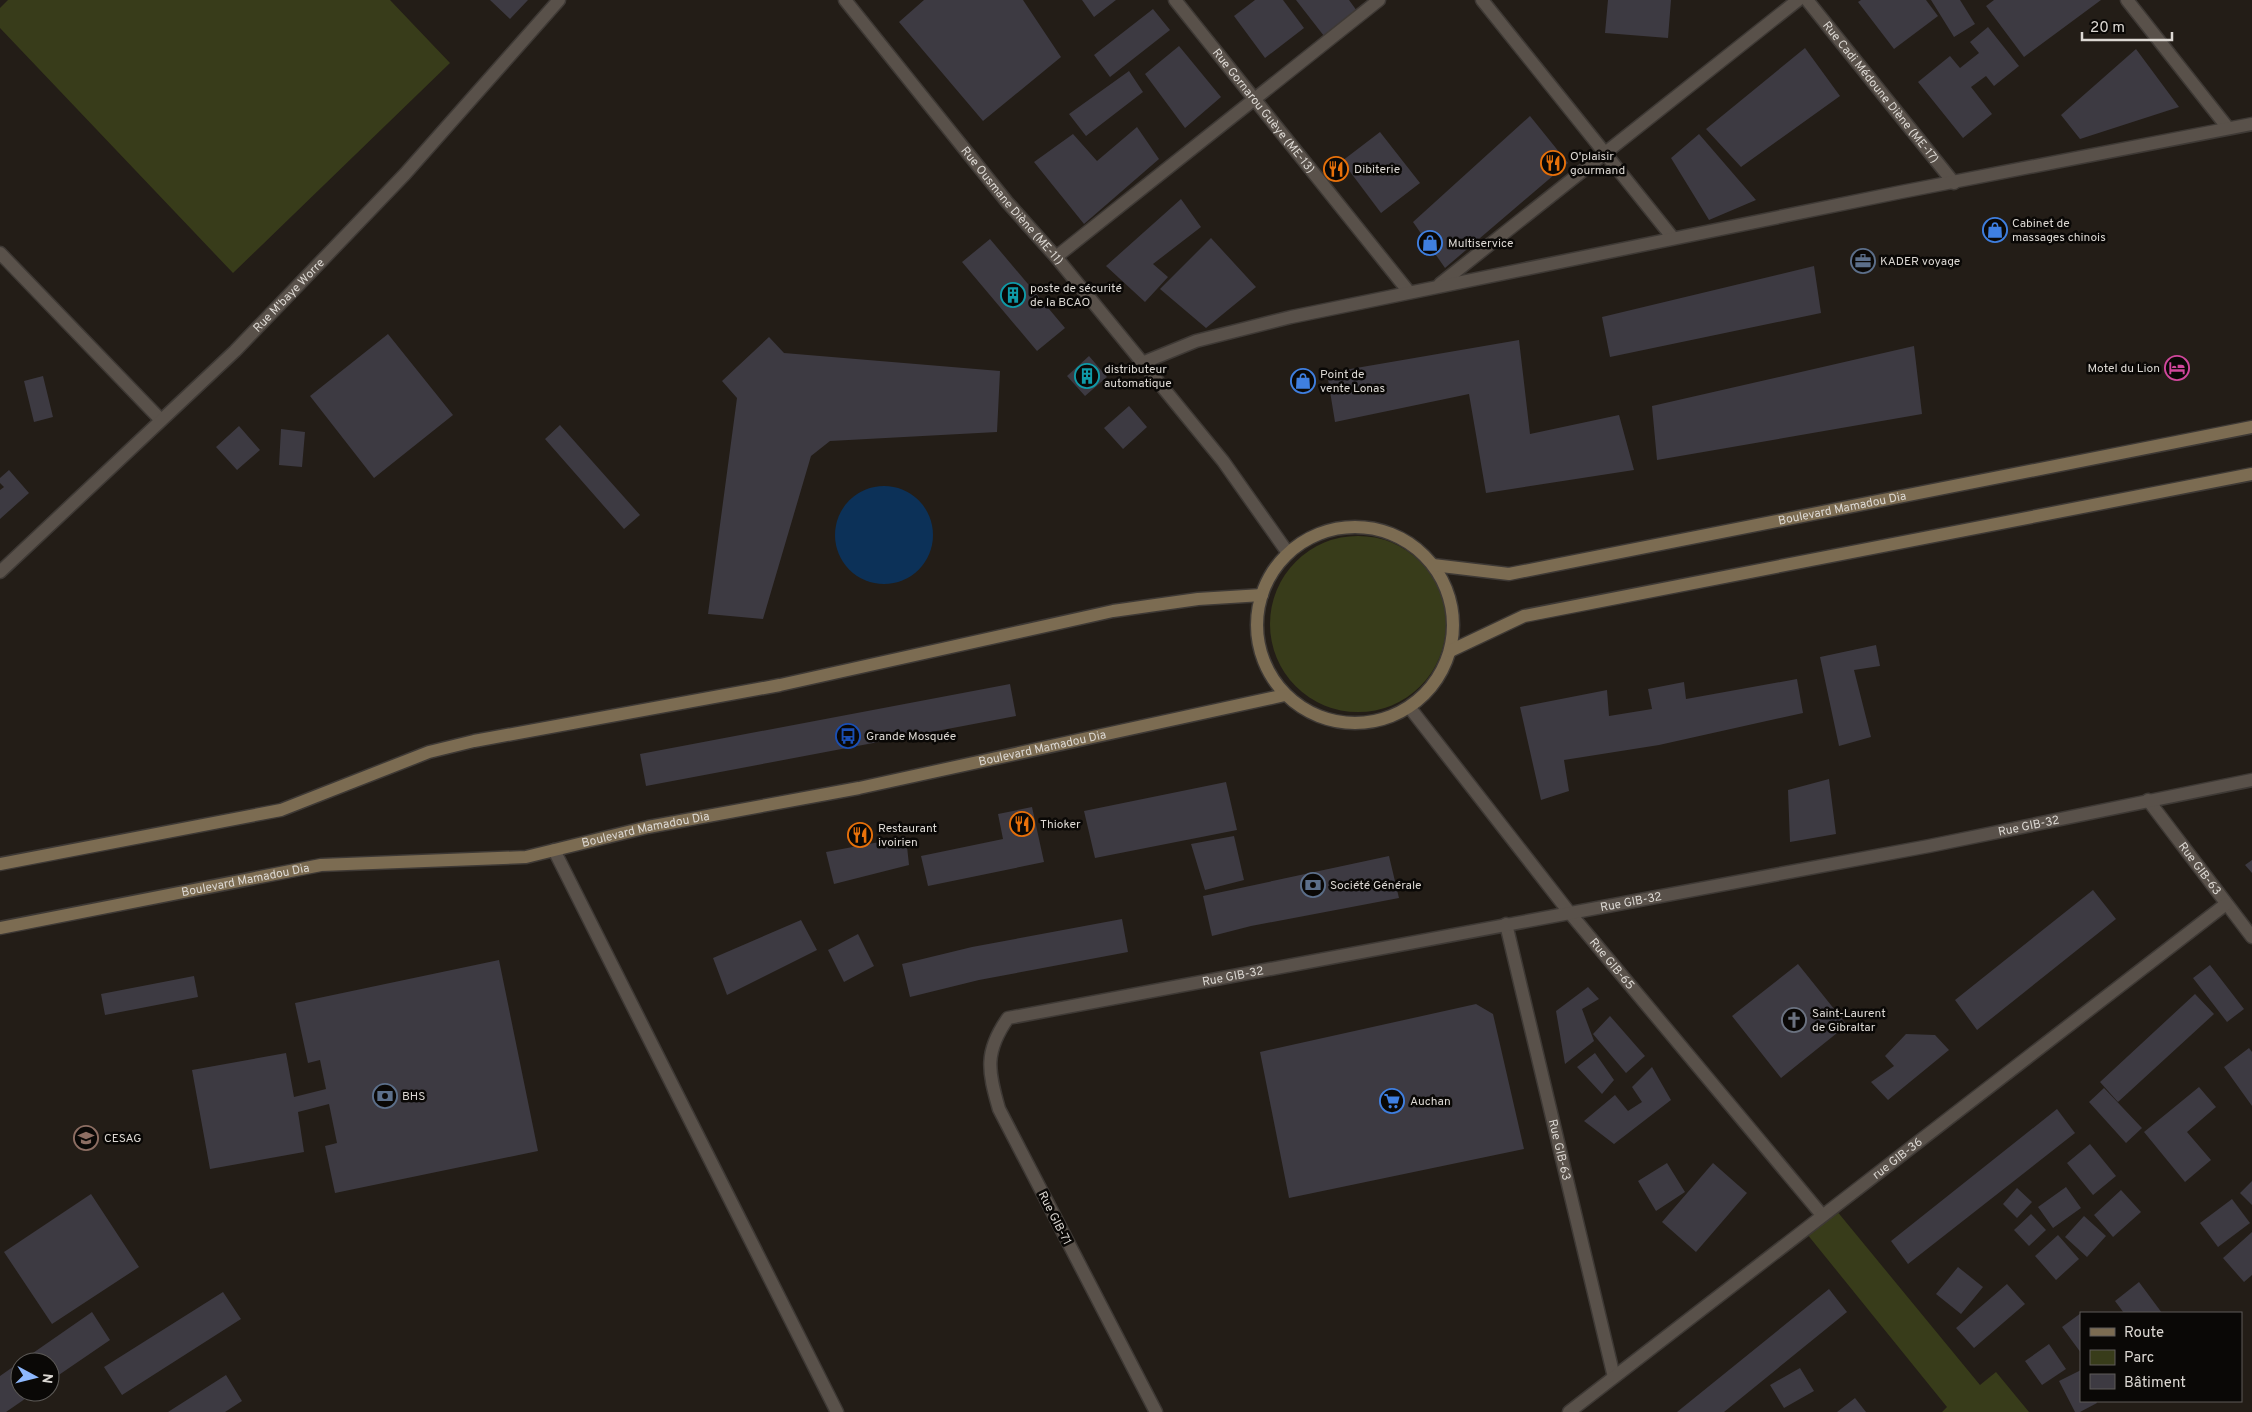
<svg xmlns="http://www.w3.org/2000/svg" width="2252" height="1412" viewBox="0 0 2252 1412" font-family="Overpass,sans-serif">
  <rect width="100%" height="100%" fill="#231d17"/>
  <path fill="#383c1a" d="M8,0H390L450,63L233,273L0,28V8Z
    M1270 624a88 88 0 1 1 176 0a88 88 0 1 1-176 0Z
    M1836,1210L1980,1385L1996,1372L2029,1412H1942L1947,1407L1807,1234Z"/>
  <path fill="#0c3158" d="M835 535a49 49 0 1 1 98 0a49 49 0 1 1-98 0Z"/>
  <path fill="#3d3a42" d="M490,0H528L510,19Z
    M924,0H1023L1061,57L983,121L899,22Z
    M1082,0H1116L1094,17Z
    M1255,0H1283L1304,28L1265,58L1234,16Z
    M1296,0H1349L1357,11L1324,36Z
    M1608,0H1671L1668,38L1605,33Z
    M1861,0H1926L1938,16L1894,49L1858,2Z
    M1931,0H1960L1975,24L1954,37Z
    M1994,0H2101L2024,57L1986,6Z
    M1153,9L1170,30L1110,77L1094,55Z
    M1988,27L2019,66L1994,86L1986,76L1971,87L1992,114L1963,138L1918,82L1950,56L1960,68L1979,53L1970,42Z
    M1179,46L1221,97L1185,128L1145,74Z
    M1805,48L1840,96L1741,167L1706,129Z
    M2136,49L2179,107L2080,139L2061,115Z
    M1129,71L1143,92L1086,136L1069,114Z
    M1530,116L1568,163L1445,268L1413,222Z
    M1137,127L1159,159L1084,224L1034,162L1073,134L1097,161Z
    M1380,132L1420,183L1381,213L1342,161Z
    M1699,134L1756,200L1709,220L1671,158Z
    M1181,199L1201,227L1153,264L1168,277L1145,302L1106,266Z
    M1211,238L1256,287L1206,328L1160,289Z
    M990,239L1065,328L1037,351L962,262Z
    M1814,266L1821,313L1610,357L1602,317Z
    M388,334L453,415L374,478L310,396Z
    M769,337L784,353L1000,371L997,432L830,441L811,456L763,619L708,614L737,398L722,381Z
    M1519,340L1530,434L1619,415L1634,470L1486,493L1469,394L1335,422L1327,373Z
    M1914,346L1922,414L1657,460L1652,406Z
    M1089,356L1107,377L1085,396L1067,376Z
    M43,376L53,417L34,422L24,381Z
    M1129,406L1147,427L1123,449L1104,428Z
    M560,425L640,515L624,529L545,439Z
    M239,426L260,450L237,470L216,447Z
    M281,429L305,432L302,467L279,465Z
    M9,470L29,493L0,519V490L4,487L0,483V478Z
    M1876,645L1880,666L1854,670L1871,737L1839,746L1820,657Z
    M1797,679L1803,713L1659,745L1564,760L1569,791L1541,800L1520,707L1607,690L1609,716L1652,709L1648,689L1684,682L1686,699Z
    M1010,684L1016,716L646,786L640,754Z
    M1829,779L1836,834L1790,842L1788,790Z
    M1226,782L1237,830L1095,858L1084,811Z
    M1032,807L1044,862L928,886L921,856L1003,839L998,814Z
    M1234,836L1244,880L1205,890L1191,844Z
    M906,837L909,865L834,884L826,852Z
    M1389,856L1399,898L1251,926L1212,936L1203,896Z
    M2252,860V873L2245,865Z
    M2093,890L2116,919L1977,1030L1955,1000Z
    M1122,919L1128,952L979,980L910,997L902,964L972,947Z
    M801,920L817,950L727,995L713,958Z
    M858,934L874,966L844,982L828,950Z
    M499,960L538,1151L335,1193L325,1146L337,1143L329,1104L298,1112L304,1152L210,1169L192,1070L286,1053L294,1097L326,1089L320,1060L308,1063L295,1003Z
    M1798,964L1847,1025L1781,1078L1732,1016Z
    M2210,965L2244,1009L2227,1022L2193,978Z
    M194,976L198,997L105,1015L101,994Z
    M1588,987L1599,999L1582,1009L1594,1041L1565,1064L1556,1011Z
    M2195,994L2214,1014L2118,1102L2100,1082Z
    M1476,1004L1493,1014L1524,1149L1289,1198L1260,1052Z
    M1610,1016L1645,1056L1626,1073L1593,1034Z
    M1906,1034L1935,1035L1949,1050L1888,1100L1871,1082L1894,1066L1885,1056Z
    M2249,1048L2252,1052V1106L2224,1067Z
    M1595,1053L1614,1080L1602,1094L1577,1067Z
    M1652,1067L1671,1100L1614,1144L1584,1121L1615,1095L1628,1111L1642,1102L1632,1087Z
    M2199,1087L2216,1107L2187,1132L2211,1160L2185,1182L2144,1132Z
    M2104,1088L2142,1128L2126,1143L2089,1102Z
    M2057,1109L2075,1133L1908,1264L1891,1241Z
    M2090,1144L2116,1176L2093,1195L2067,1163Z
    M1667,1163L1685,1192L1656,1211L1638,1181Z
    M1713,1163L1747,1193L1696,1252L1662,1222Z
    M2252,1181V1205L2240,1193Z
    M2066,1187L2081,1208L2053,1228L2038,1207Z
    M2017,1188L2032,1202L2017,1218L2003,1204Z
    M2121,1190L2141,1212L2113,1237L2094,1215Z
    M91,1194L139,1267L52,1324L4,1252Z
    M2232,1199L2250,1223L2218,1247L2200,1223Z
    M2031,1214L2046,1230L2029,1246L2014,1230Z
    M2084,1216L2106,1236L2087,1257L2065,1237Z
    M2252,1232V1275L2244,1282L2223,1258Z
    M2058,1235L2079,1259L2056,1280L2035,1256Z
    M1958,1267L1983,1287L1961,1314L1936,1294Z
    M2139,1282L2162,1313H2124L2115,1301Z
    M2007,1284L2025,1304L1974,1348L1956,1328Z
    M1829,1289L1847,1312L1724,1412H1677Z
    M223,1292L241,1319L122,1395L104,1367Z
    M92,1312L110,1340L50,1381V1362H20Z
    M2081,1313V1353L2062,1327Z
    M2049,1344L2066,1369L2042,1385L2025,1361Z
    M20,1362V1392H35L6,1412H0V1376Z
    M1800,1368L1814,1391L1784,1408L1770,1385Z
    M2081,1370V1401H2096L2097,1403L2080,1412H2075L2059,1381Z
    M226,1375L242,1401L225,1412H168Z
    M1855,1398L1866,1412H1837Z"/>
  <g fill="none" stroke-linecap="round" stroke-linejoin="round">
    <defs>
      <g id="street">
        <path id="s1" d="M845,0L1007,202L1056,257L1223,461L1288,553"/>
        <path id="s2" d="M1175,0L1409,292"/>
        <path d="M1482,0L1673,238"/>
        <path id="s3" d="M1807,0L1954,183"/>
        <path d="M2127,0L2228,128"/>
        <path d="M0,253L161,420"/>
        <path d="M1056,257L1379,0"/>
        <path d="M1440,284L1798,0"/>
        <path d="M1142,363L1196,341L1291,317L1901,192L2252,124"/>
        <path id="s4" d="M0,572L235,351L405,174L559,0"/>
        <path id="s5" d="M1410,708L1569,912L1822,1215"/>
        <path id="s6" d="M2148,800L2252,937"/>
        <path d="M554,850L837,1412"/>
        <path id="s7" d="M1506,924L1614,1377"/>
        <path id="s8" d="M1156,1412L999,1109C988,1071 984,1052 1008,1018L1929,846L2252,780"/>
        <path id="s9" d="M1569,1412L2226,904"/>
      </g>
      <g id="secondary">
        <circle cx="1355" cy="625" r="98"/>
        <path id="s10" d="M1433,565L1509,574L2252,427"/>
        <path d="M1450,651L1524,616L2252,474"/>
        <path d="M0,864L281,810L429,752L474,741L780,685L1113,611L1198,599L1262,595"/>
        <path id="s11" d="M0,928L321,865L526,857L648,827L859,788L1285,695"/>
      </g>
    </defs>
    <use href="#street" stroke="#3e3935" stroke-width="15"/>
    <use href="#secondary" stroke="#3e3935" stroke-width="15"/>
    <use href="#street" stroke="#59514a" stroke-width="12"/>
    <use href="#secondary" stroke="#7c6c52" stroke-width="12"/>
  </g>
  <defs>
    <symbol id="restaurant-ring" viewBox="-11 -11 22 22"><circle r="9.5" fill="#0a0806" stroke="#e8710a" stroke-width="1.5"/><path d="M-5-6h1v4h1v-4h1v4h1v-4h1v5L-1.5 .5V6h-2V.5L-5-1ZM5-6V6H3V1.5H1.5Q1.5-4 5-6Z" fill="#e8710a"/></symbol>
    <symbol id="shop-ring" viewBox="-11 -11 22 22"><circle r="9.5" fill="#0a0806" stroke="#3f7fe0" stroke-width="1.5"/><path d="M-5-2.5h2.3a2.7 3.5 0 0 1 5.4 0H5L5.5 6h-11ZM-1.5-2.5h3a1.5 2.3 0 0 0-3 0Z" fill="#3f7fe0"/></symbol>
    <symbol id="office-ring" viewBox="-11 -11 22 22"><circle r="9.5" fill="#0a0806" stroke="#5c6f8a" stroke-width="1.5"/><path d="M-6-3h4V-5.5h4V-3h4V5H-6ZM-1-4.5V-3h2v-1.5ZM-6 0V1H6V0Z" fill="#5c6f8a"/></symbol>
    <symbol id="building-ring" viewBox="-11 -11 22 22"><circle r="9.5" fill="#0a0806" stroke="#0f9aa8" stroke-width="1.5"/><path d="M-4-6H4V6H1V3H-1V6H-4ZM-2.5-4.3h1.7v1.8h-1.7ZM.8-4.3h1.7v1.8H.8ZM-2.5-1h1.7V.8h-1.7ZM.8-1h1.7V.8H.8Z" fill="#0f9aa8"/></symbol>
    <symbol id="hotel-ring" viewBox="-11 -11 22 22"><circle r="9.5" fill="#0a0806" stroke="#d1479c" stroke-width="1.5"/><path d="M-6-4.5h1.5V1H6V5H4.5V3h-9V5H-6ZM-4 0a1.8 1.8 0 1 1 3.6 0ZM.5 0V-2.5h3Q6-2.5 6 0Z" fill="#d1479c"/></symbol>
    <symbol id="bus-ring" viewBox="-11 -11 22 22"><circle r="9.5" fill="#0a0806" stroke="#1a4fb4" stroke-width="1.5"/><path d="M-5-6H5V4H4V6H2V4H-2V6H-4V4H-5ZM-3.5-4V0h7V-4ZM-3.5 1.2v1.5H-2V1.2ZM2 1.2v1.5H3.5V1.2Z" fill="#1a4fb4"/></symbol>
    <symbol id="bank-ring" viewBox="-11 -11 22 22"><circle r="9.5" fill="#0a0806" stroke="#5c6f8a" stroke-width="1.5"/><path d="M-6-4H6V4H-6ZM0-2.3a2.3 2.3 0 1 0 0 4.6a2.3 2.3 0 1 0 0-4.6Z" fill="#5c6f8a"/></symbol>
    <symbol id="church-ring" viewBox="-11 -11 22 22"><circle r="9.5" fill="#0a0806" stroke="#6b7280" stroke-width="1.5"/><path d="M-1.2-6h2.4v3.5h3.3v2.4h-3.3V6h-2.4V-.1h-3.3v-2.4h3.3Z" fill="#6b7280"/></symbol>
    <symbol id="supermarket-ring" viewBox="-11 -11 22 22"><circle r="9.5" fill="#0a0806" stroke="#3f7fe0" stroke-width="1.5"/><path d="M-6-5.5h2.5l.6 2H6L4.5 2H-2.5L-4.4-4H-6ZM-1.5 3.2a1.3 1.3 0 1 0 .1 0ZM3 3.2a1.3 1.3 0 1 0 .1 0Z" fill="#3f7fe0"/></symbol>
    <symbol id="school-ring" viewBox="-11 -11 22 22"><circle r="9.5" fill="#0a0806" stroke="#8d6e63" stroke-width="1.5"/><path d="M0-5L7-2L0 1L-7-2ZM-4 1L0 2.5L4 1V4Q0 6-4 4Z" fill="#8d6e63"/></symbol>
  </defs>
  <g fill-rule="evenodd">
    <use href="#restaurant-ring" x="1539" y="149" width="28" height="28"/>
    <use href="#restaurant-ring" x="1322" y="155" width="28" height="28"/>
    <use href="#shop-ring" x="1981" y="216" width="28" height="28"/>
    <use href="#shop-ring" x="1416" y="229" width="28" height="28"/>
    <use href="#office-ring" x="1849" y="247" width="28" height="28"/>
    <use href="#building-ring" x="999" y="281" width="28" height="28"/>
    <use href="#hotel-ring" x="2163" y="354" width="28" height="28"/>
    <use href="#building-ring" x="1073" y="362" width="28" height="28"/>
    <use href="#shop-ring" x="1289" y="367" width="28" height="28"/>
    <use href="#bus-ring" x="834" y="722" width="28" height="28"/>
    <use href="#restaurant-ring" x="1008" y="810" width="28" height="28"/>
    <use href="#restaurant-ring" x="846" y="821" width="28" height="28"/>
    <use href="#bank-ring" x="1299" y="871" width="28" height="28"/>
    <use href="#church-ring" x="1780" y="1006" width="28" height="28"/>
    <use href="#bank-ring" x="371" y="1082" width="28" height="28"/>
    <use href="#supermarket-ring" x="1378" y="1087" width="28" height="28"/>
    <use href="#school-ring" x="72" y="1124" width="28" height="28"/>
  </g>
  <g text-anchor="middle" stroke-width="5" stroke-linejoin="round" paint-order="stroke">
    <g font-size="12" fill="#dcd8d3" stroke="#0a0806">
      <text dy="4" stroke="none"><textPath href="#s3" startOffset="118">Rue Cadi Médoune Diène (ME-17)</textPath></text>
      <text dy="4" stroke="none"><textPath href="#s2" startOffset="142">Rue Gornarou Guèye (ME-13)</textPath></text>
      <text dy="4" stroke="none"><textPath href="#s1" startOffset="265">Rue Ousmane Diène (ME-11)</textPath></text>
      <text dy="4" stroke="none"><textPath href="#s4" startOffset="400">Rue M'baye Worre</textPath></text>
      <text dy="4" stroke="none"><textPath href="#s10" startOffset="416">Boulevard Mamadou Dia</textPath></text>
      <text dy="4" stroke="none"><textPath href="#s11" startOffset="1060">Boulevard Mamadou Dia</textPath></text>
      <text dy="4" stroke="none"><textPath href="#s8" startOffset="1476">Rue GIB-32</textPath></text>
      <text dy="4" stroke="none"><textPath href="#s11" startOffset="655">Boulevard Mamadou Dia</textPath></text>
      <text dy="4" stroke="none"><textPath href="#s6" startOffset="86">Rue GIB-63</textPath></text>
      <text dy="4" stroke="none"><textPath href="#s11" startOffset="250">Boulevard Mamadou Dia</textPath></text>
      <text dy="4" stroke="none"><textPath href="#s8" startOffset="1071">Rue GIB-32</textPath></text>
      <text dy="4" stroke="none"><textPath href="#s5" startOffset="326">Rue GIB-65</textPath></text>
      <text dy="4" stroke="none"><textPath href="#s8" startOffset="666">Rue GIB-32</textPath></text>
      <text dy="4" stroke="none"><textPath href="#s7" startOffset="232">Rue GIB-63</textPath></text>
      <text dy="4" stroke="none"><textPath href="#s9" startOffset="415">rue GIB-36</textPath></text>
      <text transform="translate(1055 1218) rotate(63)" y="4">Rue GIB-71</text>
    </g>
    <g font-size="12" fill="#dcd8d3" stroke="#0a0806" text-anchor="start">
      <text x="1570" y="160">O'plaisir<tspan x="1570" dy="14">gourmand</tspan></text>
      <text x="1354" y="173">Dibiterie</text>
      <text x="2012" y="227">Cabinet de<tspan x="2012" dy="14">massages chinois</tspan></text>
      <text x="1448" y="247">Multiservice</text>
      <text x="1880" y="265">KADER voyage</text>
      <text x="1030" y="292">poste de sécurité<tspan x="1030" dy="14">de la BCAO</tspan></text>
      <text x="2160" y="372" text-anchor="end">Motel du Lion</text>
      <text x="1104" y="373">distributeur<tspan x="1104" dy="14">automatique</tspan></text>
      <text x="1320" y="378">Point de<tspan x="1320" dy="14">vente Lonas</tspan></text>
      <text x="866" y="740">Grande Mosquée</text>
      <text x="1040" y="828">Thioker</text>
      <text x="878" y="832">Restaurant<tspan x="878" dy="14">ivoirien</tspan></text>
      <text x="1330" y="889">Société Générale</text>
      <text x="1812" y="1017">Saint-Laurent<tspan x="1812" dy="14">de Gibraltar</tspan></text>
      <text x="402" y="1100">BHS</text>
      <text x="1410" y="1105">Auchan</text>
      <text x="104" y="1142">CESAG</text>
    </g>
  </g>
  <rect x="2080" y="1312" width="162" height="90" fill="#0a0806" stroke="#5e5b58"/>
  <rect x="2090" y="1328" width="25" height="8" fill="#7c6c52" stroke="#5e5b58"/>
  <text x="2124" y="1337" font-size="15" fill="#dcd8d3">Route</text>
  <rect x="2090" y="1350" width="25" height="15" fill="#383c1a" stroke="#5e5b58"/>
  <text x="2124" y="1362" font-size="15" fill="#dcd8d3">Parc</text>
  <rect x="2090" y="1374" width="25" height="15" fill="#3d3a42" stroke="#5e5b58"/>
  <text x="2124" y="1387" font-size="15" fill="#dcd8d3">Bâtiment</text>
  <g transform="translate(35 1377) rotate(97)"><circle r="24" fill="#0a0806" stroke="#5e5b58"/>
  <path d="M0-4L9 19L0 12L-9 19Z" fill="#8eb8fd"/>
  <text y="-8" font-size="14" font-weight="bold" text-anchor="middle" fill="#dcd8d3">N</text>
  </g>
  <path d="M2082 32v8h90v-8" fill="none" stroke="#dcd8d3" stroke-width="2.5"/>
  <text x="2090" y="32" font-size="15" fill="#dcd8d3" stroke="#0a0806" stroke-width="4" paint-order="stroke">20 m</text>
</svg>
